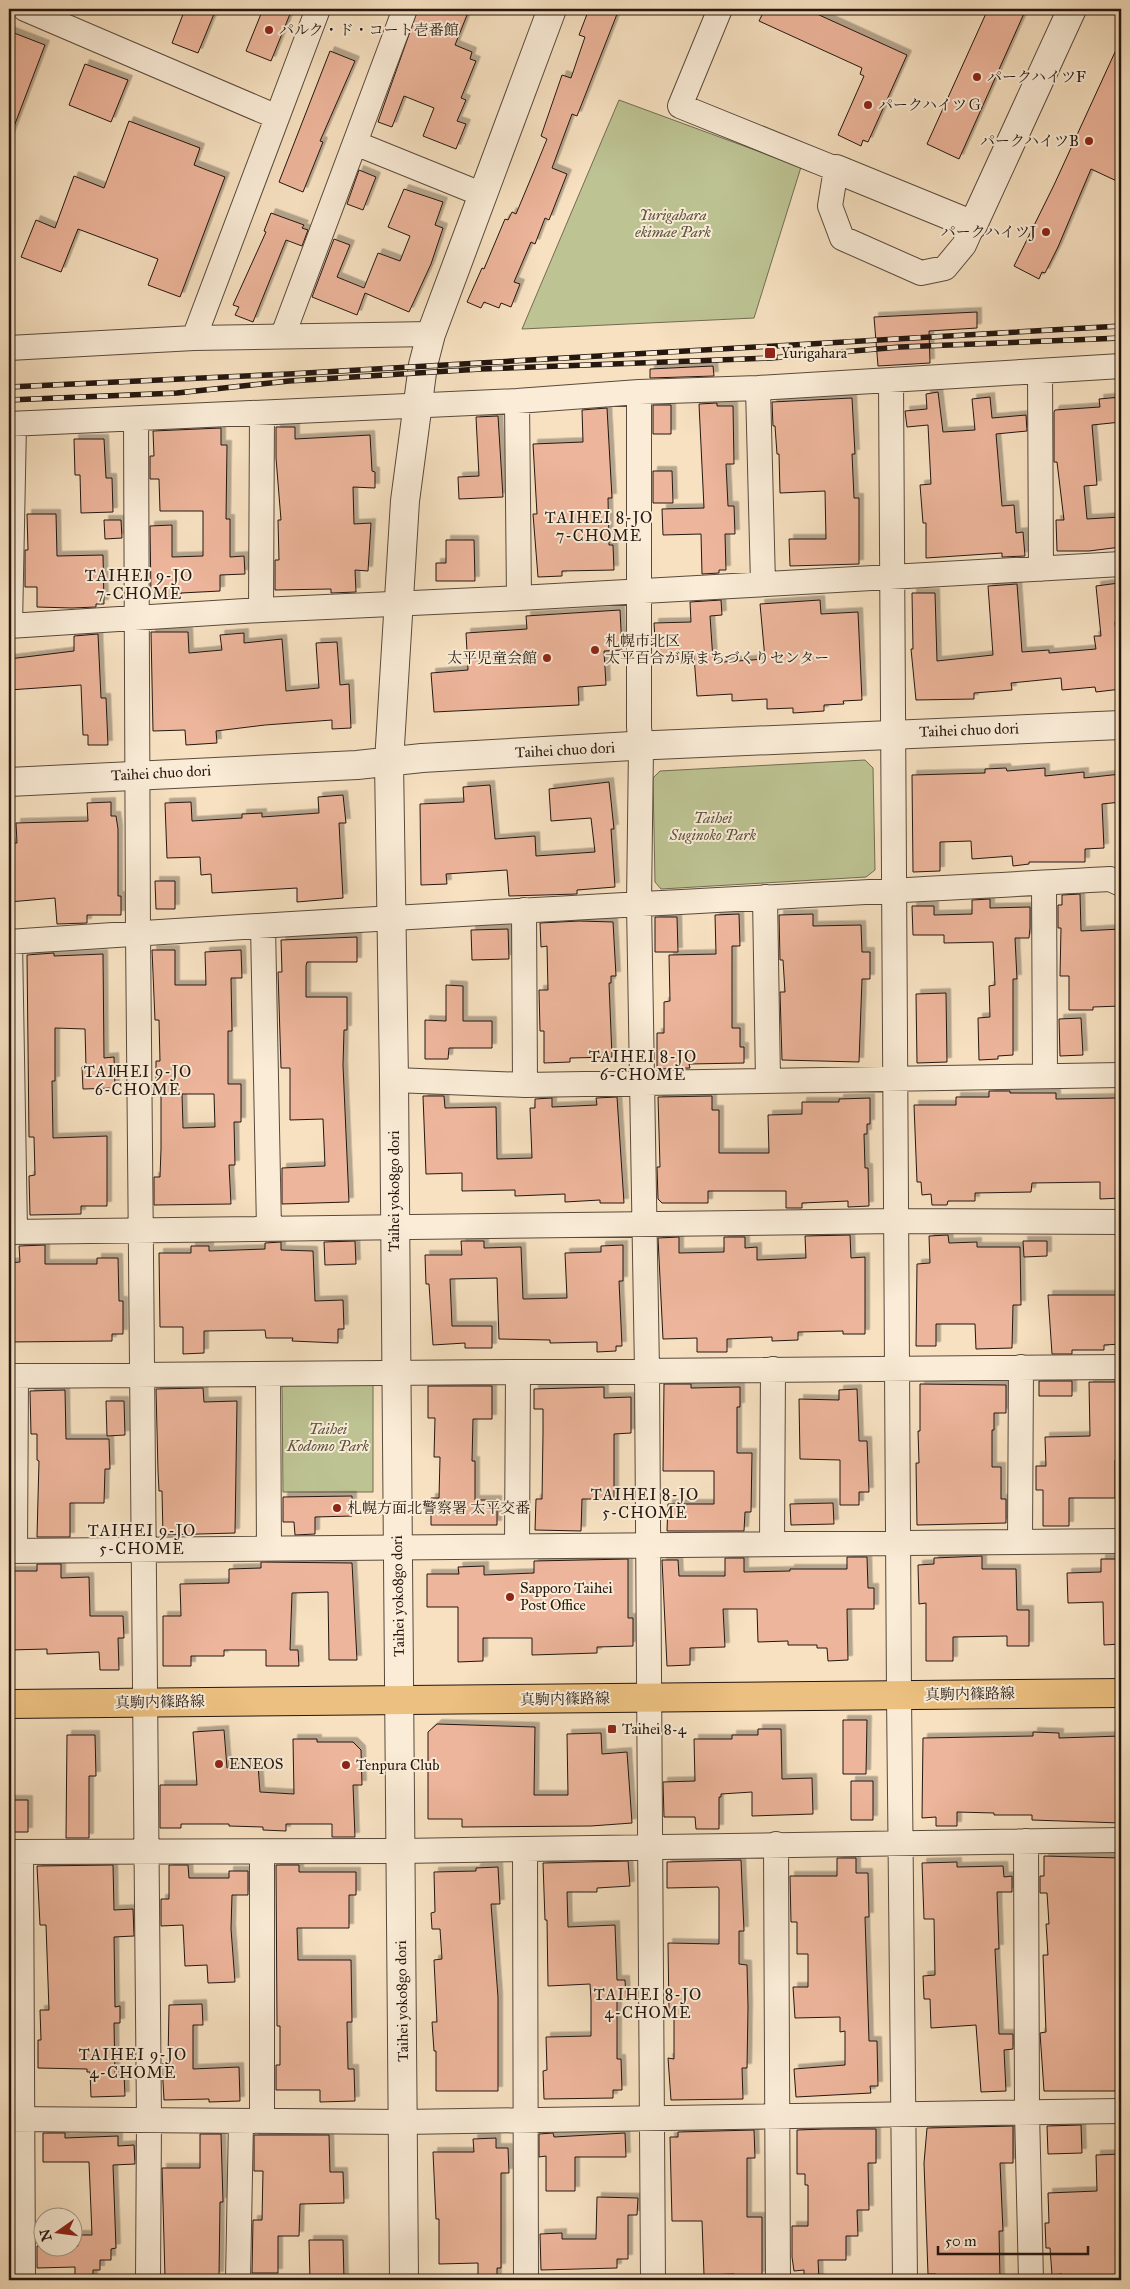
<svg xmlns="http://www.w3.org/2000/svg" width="1130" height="2289" viewBox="0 0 1130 2289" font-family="'IM FELL Great Primer','Noto Serif JP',serif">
  <defs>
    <filter id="shadow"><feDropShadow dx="4.5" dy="-4.5" stdDeviation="0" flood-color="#0004"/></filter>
  </defs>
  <rect width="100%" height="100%" fill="#f7e1c1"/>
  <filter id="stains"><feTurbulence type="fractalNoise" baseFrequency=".004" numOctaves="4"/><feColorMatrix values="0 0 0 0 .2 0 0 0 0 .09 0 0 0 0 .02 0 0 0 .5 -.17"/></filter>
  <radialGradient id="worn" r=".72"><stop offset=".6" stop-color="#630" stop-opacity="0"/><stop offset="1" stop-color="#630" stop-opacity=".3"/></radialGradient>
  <path fill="#bdc393" stroke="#706d52" d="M619,100L801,167L754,318L522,329Z
    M865,760L873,768L875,870L866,877L661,889L655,882L653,778L660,771Z
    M282,1383H373V1492H283Z"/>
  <path fill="#edb59b" stroke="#241710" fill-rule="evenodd" filter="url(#shadow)" d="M185,9H216L198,53L172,43Z
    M263,9H292L271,61L246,51Z
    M418,9H450L467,15L455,45L472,52L470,59L476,61L461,98L466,100L457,121L466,124L456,149L423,136L434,108L404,96L392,127L378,122Z
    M589,9H619L577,116L572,114L552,168L567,174L549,220L545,218L535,244L531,242L514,282L520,284L511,307L501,303L499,308L484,302L481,308L467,302L482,268L484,269L505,219L508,220L512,212L516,214L534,171L547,139L541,136L562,75L571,78L585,37L579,35Z
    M765,9H806L907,55L868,142L863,140L861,146L838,135L864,76L860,74L862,68L759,21Z
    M988,9H1026L959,159L927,144Z
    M9,31L45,45L10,137H9Z
    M1121,39V183L1091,169L1058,247L1045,273L1042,272L1039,279L1014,266L1054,185Z
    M330,51L355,61L320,141L323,142L303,192L279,182Z
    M85,64L128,80L111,122L69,105Z
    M129,121L200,148L194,165L225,177L180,297L148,285L158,259L78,229L61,272L21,257L36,220L55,228L74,176L104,188Z
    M359,170L376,177L363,210L347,204Z
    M404,189L443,202L435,225L443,228L431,264L409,312L365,293L357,315L312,297L334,239L350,245L337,277L364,288L378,253L400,261L410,236L388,227Z
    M271,213L304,225L302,228L308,230L302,246L286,240L253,322L235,315L239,307L233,305L266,232L264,231Z
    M977,312V328L929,331L930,363L878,366L874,317Z
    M713,366L714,376L650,378V369Z
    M938,392L943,432L975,430L972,399L990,397L992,418L1026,415L1027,431L996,434L1002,506L1014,505L1016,533L1023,532L1025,556L1002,557V553L926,558V523H923L920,485L931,484L928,425L907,427L905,411L927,409L926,394Z
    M1121,397V422L1092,425L1097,485L1084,486L1087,519L1121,517V547L1089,551H1057L1056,520H1064L1057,462H1054V412L1055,410L1100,407L1099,399Z
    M852,398L855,454H852L854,498H859V564L790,566L789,539H826L825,491L780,493L779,454H777L775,426H773L772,402Z
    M717,403V406H733L734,464H726L728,506H734L735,534H725L726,570H719V573L702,574L701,534L663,535L662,509L704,508L699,404Z
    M653,405H671V434H653Z
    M607,408L612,498H608L609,545H613L614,570L562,571V576L538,577L533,514H537L533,444L583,442L582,410Z
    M498,416L503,497L459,499L458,477L479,476L476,417Z
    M276,427H295V439L370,435L372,471L375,472V488L353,487L354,524L371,523L368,571L355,570L356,592L331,593V589L275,590V560H279L278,520H281L276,458Z
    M221,428V445H227L226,519H230V557L244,556L245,574L220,575V591L181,593V597H151L150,526L172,525V557L203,556V511H160L159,479H150V456H154L153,431Z
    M74,439H104L106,478H112L113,512L81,513L80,475H75Z
    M653,471H672L673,503H653Z
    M27,514H56L57,556L103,555L104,604H96V607L72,608L37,607V587H25V550H28Z
    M104,520H121L122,538L105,539Z
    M446,540H474L475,581H436V563H446Z
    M1119,583L1121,621L1115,622L1121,689L1096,692L1095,687L1062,690L1061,678L1011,683L1012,690L974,693V699L916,700L911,649H913L912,593H935L937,661L993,655L988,586L1017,584L1022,652L1049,650V653L1096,649L1094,636H1101L1096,586Z
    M721,600L722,615L710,616L713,660L723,662L765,659L760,604L820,600L821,614L858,612L862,700L843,701L844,704L824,705V711L793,713V708L767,709V699L732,701V694L697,696L694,656L656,657L654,623L691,622L690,602Z
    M620,610L622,650L604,651L606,685L578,687L579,705L434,712L431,673L468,670L466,633L527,629L526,616Z
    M151,632H188L189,653L222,650L220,635L244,633V643L282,639L286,691L319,688L316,643L337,642L340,685L349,684L351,728L332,729V720L265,725L216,731L217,743L186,745L185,730L153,731Z
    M98,634L101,698H106L108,745H88V735H83L81,685L9,690V659L74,651V636Z
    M1006,768L1007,771L1045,768V776L1084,772V778L1121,774V802L1102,804L1104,848L1085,849V862H1029V864L1013,866L1012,856L972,859L971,841L940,842V871L913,872L912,775L985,773V769Z
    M609,782L614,829H611L615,887L577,890V894L509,896L507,870L446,874L447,884L421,885L420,804L464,802L463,787L490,785L495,839L535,836L536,856L595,852L591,818L551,821L549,789Z
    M343,795L346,823H339L343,898L297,902V888L212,893L211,874L201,875L200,857L167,858L165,803L191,802L192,821L242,818V814L262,813V817L319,813L318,797Z
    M111,802V816H116L118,829V896H121V915H87V923L57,924L55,898L9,902V843H17L16,823L88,821L87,803Z
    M155,881H175V909H156Z
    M1080,894L1081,931L1121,929V1006L1093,1007V1010H1069V976H1060L1061,928H1058V905H1062V895Z
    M990,899V908L1030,907V928L1029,938H1015L1017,979H1013V1055L998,1056V1059L979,1060L978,1018L990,1017L989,986L995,985L993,942L944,943V935H913L912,906H934V915L972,914V900Z
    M739,914L740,946H732V1028H740V1047H744V1063L689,1064L690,1068L657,1069V1033H664V1002L670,1001L669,955L716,954L715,915Z
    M813,914V926L861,925L862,952H870V979H862L859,1062L782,1060L780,992H785L783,960H780L779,915Z
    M655,917H677L678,952H655Z
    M579,921L613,922L616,976H611V983H609L612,1057L570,1058V1062L544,1063V1031H540L539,990H548L547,946L541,947L540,923Z
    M508,929L509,959L472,960L471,930Z
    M357,937V962H307L306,966V997H347V1030H344L343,1065L349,1202L282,1204V1168L325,1166L323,1119L290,1120V1068H281L278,972H282L281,940Z
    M152,950H175V985H206L205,952L241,950L242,978H231L232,1031H228V1084H241V1122H234L235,1165H229L231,1204L154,1205V1177H160L161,1149V1087H156V1061H160L159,1020H155ZM182,1094H214L215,1127L183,1128Z
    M54,953V956L103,954L104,1058L114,1057L115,1088L83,1089L82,1067H86L85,1029L55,1028V1081H52L53,1138L107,1136V1206H81V1214L30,1215L29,1176L35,1175L34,1137H29L27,955Z
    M446,985L463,986V1021H492V1048H449L448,1059H425V1020L446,1021Z
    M946,993L947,1062L917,1063L916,994Z
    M1081,1018L1083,1055L1060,1056L1059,1019Z
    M989,1091H1010V1093H1056V1099L1117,1098L1121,1198L1100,1199V1182L1032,1183L1031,1192L975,1193V1201H948L947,1205H932L931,1194L922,1195L921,1182H917L914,1105H956V1097H989Z
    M423,1096H444L445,1108L496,1107L497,1159L532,1158L530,1108H535V1099L552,1098V1107L597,1105L596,1098L617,1097L624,1203H600V1200L565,1202V1194L515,1196V1190L462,1191V1173L426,1174Z
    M712,1096V1110H719V1153H769L768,1115L802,1114V1102H839V1099L870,1098V1124H867V1134H864L865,1168H868L869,1206L848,1207V1201L802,1203V1208H786V1191H708V1203H662L658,1199L657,1167H660L658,1097Z
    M850,1235L851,1258L865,1257V1334H843V1331L798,1332V1340L772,1341V1337L727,1339V1352H697V1338L663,1339L658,1238L679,1237V1253L724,1252V1237H745V1248L757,1247V1260L806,1258L805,1236Z
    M948,1235L949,1243L977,1242V1247H1020L1021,1305H1013L1012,1348L976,1349L975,1324H936V1346H916L917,1264L930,1263L929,1236Z
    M355,1241L356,1264L325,1265L324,1242Z
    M461,1241H484V1248L521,1247L523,1299L567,1298L565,1253L601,1252V1246L623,1245V1281H619L622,1346H616V1351L597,1352V1342L550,1343V1340L499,1339L497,1278L450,1279L452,1326H492V1348H465V1343L433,1345L429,1284H426L425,1255H462Z
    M1023,1241H1047V1256L1024,1257Z
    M281,1242V1250L313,1251L315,1301L343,1300L344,1329H338V1343L292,1341L293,1338H266L265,1330L204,1331V1353L183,1354V1327H160L159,1253H191V1246H209V1251L265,1249V1243Z
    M45,1245V1264H97V1258H118L119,1301H123V1334H112V1341L9,1342V1263L20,1262L19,1246Z
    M1048,1295H1120L1121,1344L1104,1345V1350H1072V1354H1052Z
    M1039,1381H1072V1396H1039Z
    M1089,1382H1121V1460H1115V1498H1069V1526H1043V1490H1036V1466H1046L1045,1437L1090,1436Z
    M664,1384H691V1388L740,1387V1407H737V1453H752L751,1512H745L744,1531H667L668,1504H714V1471H663Z
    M920,1384L1006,1385V1413H994V1430H992V1467H1001V1499H1006V1523L917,1525L916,1463H919L918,1431H920Z
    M428,1386H492V1419H473L472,1461H475V1500H497V1525H431V1498H439L440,1457H434L435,1418H428Z
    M604,1387V1398L631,1397V1433L614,1434V1499H582L581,1531L535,1530L536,1499H542L543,1433V1409H534V1389Z
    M203,1388L204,1402L237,1401L235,1533L163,1535L162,1491H159L158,1471L156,1389Z
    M857,1389L859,1441H867L869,1492H859V1505H840V1460L800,1459L799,1399L839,1400V1390Z
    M65,1390L66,1439H109L110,1469H105L104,1503H70V1537H37L39,1461L37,1460V1434H31L30,1391Z
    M106,1401H124L125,1435L107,1436Z
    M352,1496V1516L315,1517V1534L295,1535L294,1522H283V1497Z
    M833,1503L834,1524L791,1525L790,1504Z
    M982,1556V1569H1016L1017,1610H1029V1646H1007V1636L953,1637V1661H926V1603L919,1604L918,1565L934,1564V1558Z
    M847,1557H867L868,1588H874V1609H847L848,1660L828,1661L827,1648H817V1645H788V1641L758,1642L757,1609H723L725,1647L690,1648V1665L667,1666L662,1560H678L679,1576H725V1558H744V1572L790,1571V1569H847Z
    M628,1559V1618H633V1646L597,1647V1653L532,1655V1638H483V1661L458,1662V1607H427V1574H459L458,1567L484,1566V1575L534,1573V1561Z
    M1101,1559H1121V1644L1104,1645L1103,1602L1068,1603L1067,1573L1101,1572Z
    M261,1562L352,1563L357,1660H329L328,1592L292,1593L290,1650H298L299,1666H266V1650H224V1656H191V1666H163V1616H181L180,1584L229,1583V1569L261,1568Z
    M37,1564H61V1578L89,1577L90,1616H123L124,1638H118L119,1670H100L99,1652L47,1654V1649L9,1650V1571H37Z
    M843,1720H867L866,1774H843Z
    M437,1724L535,1727L534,1795H568L567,1734L601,1733L602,1754L627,1752L632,1823L591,1826L462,1827V1819H428V1732Z
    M758,1729H781L782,1779L812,1778L813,1814L752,1816V1792L721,1794V1797H719V1829H696L695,1817H664L663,1782L695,1781L694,1739H732V1735H758Z
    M224,1730L227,1768L258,1765L260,1792L294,1794L293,1739H317V1742H353L361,1750L362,1785H353L355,1837H332V1824H286V1831L263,1830V1827L229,1826V1824H181V1828H160V1785H197L193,1732Z
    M1033,1732L1059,1733V1738L1121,1736V1823L1032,1820V1815H994V1813L957,1812V1826H936V1817L922,1818L923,1738L1033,1736Z
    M67,1735H95L96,1776H89V1838H66Z
    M851,1781H873V1820H851Z
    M9,1800H28V1832H9Z
    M1044,1856L1121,1858V2091H1044L1040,2033L1046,2032L1043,1955H1048L1046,1924H1049L1047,1893H1040V1876H1044Z
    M837,1858H856V1873H868L869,1917H865L869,2041H877L878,2086H870L871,2093L796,2097L794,2069L845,2065V2031L840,2032V2017L795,2018L793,1987H808V1954H797V1922H791L790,1876H837Z
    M741,1860L744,1931H739V1964L747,1965L748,2007L747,2068H742L743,2099L671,2100L668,2058L674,2059V2012H669L668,1943L719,1944V1889L718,1887L667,1888V1862Z
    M628,1861L630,1886L597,1888V1892H567L568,1927L615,1925L617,1980H625L626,1999L617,2000V2059H621L622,2090H613V2098L544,2099L543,2071L547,2070L546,2037L591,2036V2000L590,1984L548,1986L547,1920H545L543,1863Z
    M957,1862V1867L1003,1866L1004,1877L1012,1876V1892H997L999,1949H995L999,2034H1013V2049L1004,2050L1006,2091L981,2092L976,2025L931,2028L930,1999H924L923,1976L935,1975L934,1919H924L922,1863Z
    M113,1865L114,1910L133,1909L134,1936L114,1937L115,2007L120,2006V2023H114L115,2075L124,2074L125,2096L91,2097L90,2072H87V2069L38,2068V2040H41L40,2010H49L46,1925H40L37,1866Z
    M169,1865H188L189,1878H229V1871H248V1895H232L231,1929L235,1982L208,1983L207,1965L185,1966L183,1925L161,1926V1899H169Z
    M276,1865H299V1872H356V1895H349V1928H297L298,1960H351L352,2022H347L348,2069H354L355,2101L320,2102V2090H276V2065H280V2026H277Z
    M498,1867L500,1904H491L498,1997V2091H436V2051H434L432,2022H437L434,1960L442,1959L440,1929H432L431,1913L435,1912L434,1872L476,1871V1868Z
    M202,2004L203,2025H193V2069L239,2067L240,2101L209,2102V2099L164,2100L162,2064L168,2063L169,2005Z
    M1081,2125L1082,2153L1048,2154L1047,2126Z
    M1013,2126V2163H1000L1003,2231H999L1000,2280H936V2274H928L924,2163L927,2128Z
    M825,2129H876V2163H868L869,2210H857L858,2236H846V2260H818L819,2280H804V2270L794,2271L792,2257V2226H808V2185H805V2174H797V2130Z
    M754,2130L755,2158H747V2217H762V2276H734V2274L704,2275L702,2221H672L670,2137H678V2132Z
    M43,2133H65V2138L118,2136V2146L134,2145L135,2164L113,2165L116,2248L111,2249V2260H100V2270H93V2279H75V2267L37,2268V2246H78V2235H92L89,2162H43Z
    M553,2133L554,2137L625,2133L626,2157H575V2191H546V2156L539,2157V2134Z
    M200,2134H221L223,2202H220L219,2276L165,2277L162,2168H200Z
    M254,2135H329L330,2172H343L344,2203L300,2204L299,2236H278V2273H252L253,2220H262L263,2171H254Z
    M496,2138V2148H508L509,2173H501V2268H497V2280L478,2279V2263L439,2264V2219H436L433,2152H474L473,2139Z
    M1121,2154V2216H1118L1121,2280H1063L1062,2274L1052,2275L1050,2248H1046L1045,2223H1049L1048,2193L1097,2191L1096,2155Z
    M597,2197L638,2198L637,2215H628V2259H617V2268L541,2270L540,2234L562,2233V2239H596Z
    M309,2240H343L344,2280H310Z"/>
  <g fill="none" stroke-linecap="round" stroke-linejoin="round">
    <defs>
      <path id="minor" d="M25,9L277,117
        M720,9L680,106L836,169L830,206L842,238L921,273L945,268L964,245L973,225
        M355,143L481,194
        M283,335L405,9
        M194,338L318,9
        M9,348L194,338L431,334
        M1040,371L1041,569
        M891,381L899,1695L905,2280
        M758,388L763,583
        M639,392V727L641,746L639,904L647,1371L653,2280
        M517,401L519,598
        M136,419L138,933L149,2120L148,2280
        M9,424L517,401L639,392L758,388L1121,366
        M261,610L262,413
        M9,626L261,610L519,598L1121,564
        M10,626L14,424
        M1044,883L1045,1076
        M765,897L768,1080
        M524,910L525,1085
        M263,926L269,1229
        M9,942C376,917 743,899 1110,879L1121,884
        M10,942L15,1232
        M394,1080L525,1085L1121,1075
        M9,1232L897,1221L1121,1222
        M268,1374L269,1548
        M9,1376L1121,1367
        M1020,1541L1021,1367
        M772,1544L773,1369
        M517,1546L518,1372
        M9,1551L1121,1541
        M15,1551L16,1376
        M1026,1841L1027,2112L1031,2280
        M776,1844L778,2280
        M525,1849L526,2280
        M9,1852L400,1851L1121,1840
        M21,1852L23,2280
        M9,2119L403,2122L1121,2111
        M262,2121V1852
        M238,2280L241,2121"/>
      <path id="tertiary" d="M836,169L973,225L1072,9
        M9,782L357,765L422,758L632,746L1121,725
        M404,2280L394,1080L389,762L405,501L423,365L431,334L552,9"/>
      <path id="primary" d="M9,1704L1121,1693"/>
    </defs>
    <use href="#minor" stroke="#594a3c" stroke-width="26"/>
    <use href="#tertiary" stroke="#594a3c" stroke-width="30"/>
    <use href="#primary" stroke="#241710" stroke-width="30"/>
    <use href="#minor" stroke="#faecd7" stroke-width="24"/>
    <use href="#tertiary" stroke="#faecd7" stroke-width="28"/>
    <use href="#primary" stroke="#ecc080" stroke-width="28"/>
    <defs>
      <path id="rail" d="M9,387L289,374L1121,326
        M9,400L177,393L289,381L481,369L771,358L900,347L1121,338"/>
    </defs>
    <use href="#rail" stroke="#241710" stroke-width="5.5"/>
    <use href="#rail" stroke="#faecd7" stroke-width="4" stroke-dasharray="11" stroke-linecap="butt"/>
  </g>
  <g fill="#8f2418" stroke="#faecd7" stroke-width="2">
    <circle cx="269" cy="30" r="5"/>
    <circle cx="977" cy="77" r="5"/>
    <circle cx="868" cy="105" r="5"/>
    <circle cx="1089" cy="141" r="5"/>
    <circle cx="1046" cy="232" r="5"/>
    <rect x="764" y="347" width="12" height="12" rx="2.5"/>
    <circle cx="595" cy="650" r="5"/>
    <circle cx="547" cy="658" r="5"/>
    <circle cx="337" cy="1508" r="5"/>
    <circle cx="510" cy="1597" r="5"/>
    <rect x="607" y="1724" width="10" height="10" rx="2.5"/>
    <circle cx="219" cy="1764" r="5"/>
    <circle cx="346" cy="1765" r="5"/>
  </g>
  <g text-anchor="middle" stroke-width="4" stroke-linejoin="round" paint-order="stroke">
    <g font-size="15" fill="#241710" stroke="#faecd7" text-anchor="start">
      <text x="279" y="35">パルク・ド・コート壱番館</text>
      <text x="987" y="82">パークハイツF</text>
      <text x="878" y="110">パークハイツＧ</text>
      <text x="1079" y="146" text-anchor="end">パークハイツB</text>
      <text x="1036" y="237" text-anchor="end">パークハイツJ</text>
      <text x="781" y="358">Yurigahara</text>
      <text x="605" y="646">札幌市北区<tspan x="605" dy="17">太平百合が原まちづくりセンター</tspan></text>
      <text x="537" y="663" text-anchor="end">太平児童会館</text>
      <text x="347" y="1513">札幌方面北警察署 太平交番</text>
      <text x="520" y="1593">Sapporo Taihei<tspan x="520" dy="17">Post Office</tspan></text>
      <text x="622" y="1734">Taihei 8-4</text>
      <text x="229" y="1769">ENEOS</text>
      <text x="356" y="1770">Tenpura Club</text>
    </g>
    <g font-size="15" font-style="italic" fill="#5a533e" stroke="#faecd7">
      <text x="673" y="220">Yurigahara<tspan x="673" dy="17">ekimae Park</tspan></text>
      <text x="713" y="823">Taihei<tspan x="713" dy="17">Suginoko Park</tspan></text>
      <text x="328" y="1434">Taihei<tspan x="328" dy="17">Kodomo Park</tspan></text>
    </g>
    <g font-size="15" fill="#241710" stroke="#faecd7">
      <text transform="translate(969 730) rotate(-2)" y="5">Taihei chuo dori</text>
      <text transform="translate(565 750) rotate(-3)" y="5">Taihei chuo dori</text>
      <text transform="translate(161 773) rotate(-3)" y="5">Taihei chuo dori</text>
      <text transform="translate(394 1191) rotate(-90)" y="5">Taihei yoko8go dori</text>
      <text transform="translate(398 1596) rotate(-91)" y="5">Taihei yoko8go dori</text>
      <text transform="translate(970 1694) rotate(-1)" y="5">真駒内篠路線</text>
      <text transform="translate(565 1699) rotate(-1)" y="5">真駒内篠路線</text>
      <text transform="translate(160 1702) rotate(-1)" y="5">真駒内篠路線</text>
      <text transform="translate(402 2001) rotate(-91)" y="5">Taihei yoko8go dori</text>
    </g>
    <g font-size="16" letter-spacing="1" fill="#241710" stroke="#faecd7">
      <text x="599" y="523">TAIHEI 8-JO<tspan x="599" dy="18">7-CHOME</tspan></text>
      <text x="139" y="581">TAIHEI 9-JO<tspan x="139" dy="18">7-CHOME</tspan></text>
      <text x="643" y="1062">TAIHEI 8-JO<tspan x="643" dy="18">6-CHOME</tspan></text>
      <text x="138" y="1077">TAIHEI 9-JO<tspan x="138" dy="18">6-CHOME</tspan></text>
      <text x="645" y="1500">TAIHEI 8-JO<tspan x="645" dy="18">5-CHOME</tspan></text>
      <text x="142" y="1536">TAIHEI 9-JO<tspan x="142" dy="18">5-CHOME</tspan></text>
      <text x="648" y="2000">TAIHEI 8-JO<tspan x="648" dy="18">4-CHOME</tspan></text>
      <text x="133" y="2060">TAIHEI 9-JO<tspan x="133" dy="18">4-CHOME</tspan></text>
    </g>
  </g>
  <rect width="1130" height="2289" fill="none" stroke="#f7e1c1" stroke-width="30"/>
  <rect x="10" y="10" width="1110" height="2269" fill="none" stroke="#241710" stroke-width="2.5"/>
  <rect x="15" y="15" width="1100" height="2259" fill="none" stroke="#241710"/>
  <g transform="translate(58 2232) rotate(256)"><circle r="24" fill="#faecd7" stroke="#a49787"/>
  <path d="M0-4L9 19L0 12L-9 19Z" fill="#8f2418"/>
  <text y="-8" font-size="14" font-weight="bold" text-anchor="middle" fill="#241710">N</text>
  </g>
  <path d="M938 2246v8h150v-8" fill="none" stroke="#241710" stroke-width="2.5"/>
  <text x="945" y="2246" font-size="15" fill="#241710" stroke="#faecd7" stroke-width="4" paint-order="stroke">50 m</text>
  <rect width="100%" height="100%" filter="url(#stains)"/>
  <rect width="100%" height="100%" fill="url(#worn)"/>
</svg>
